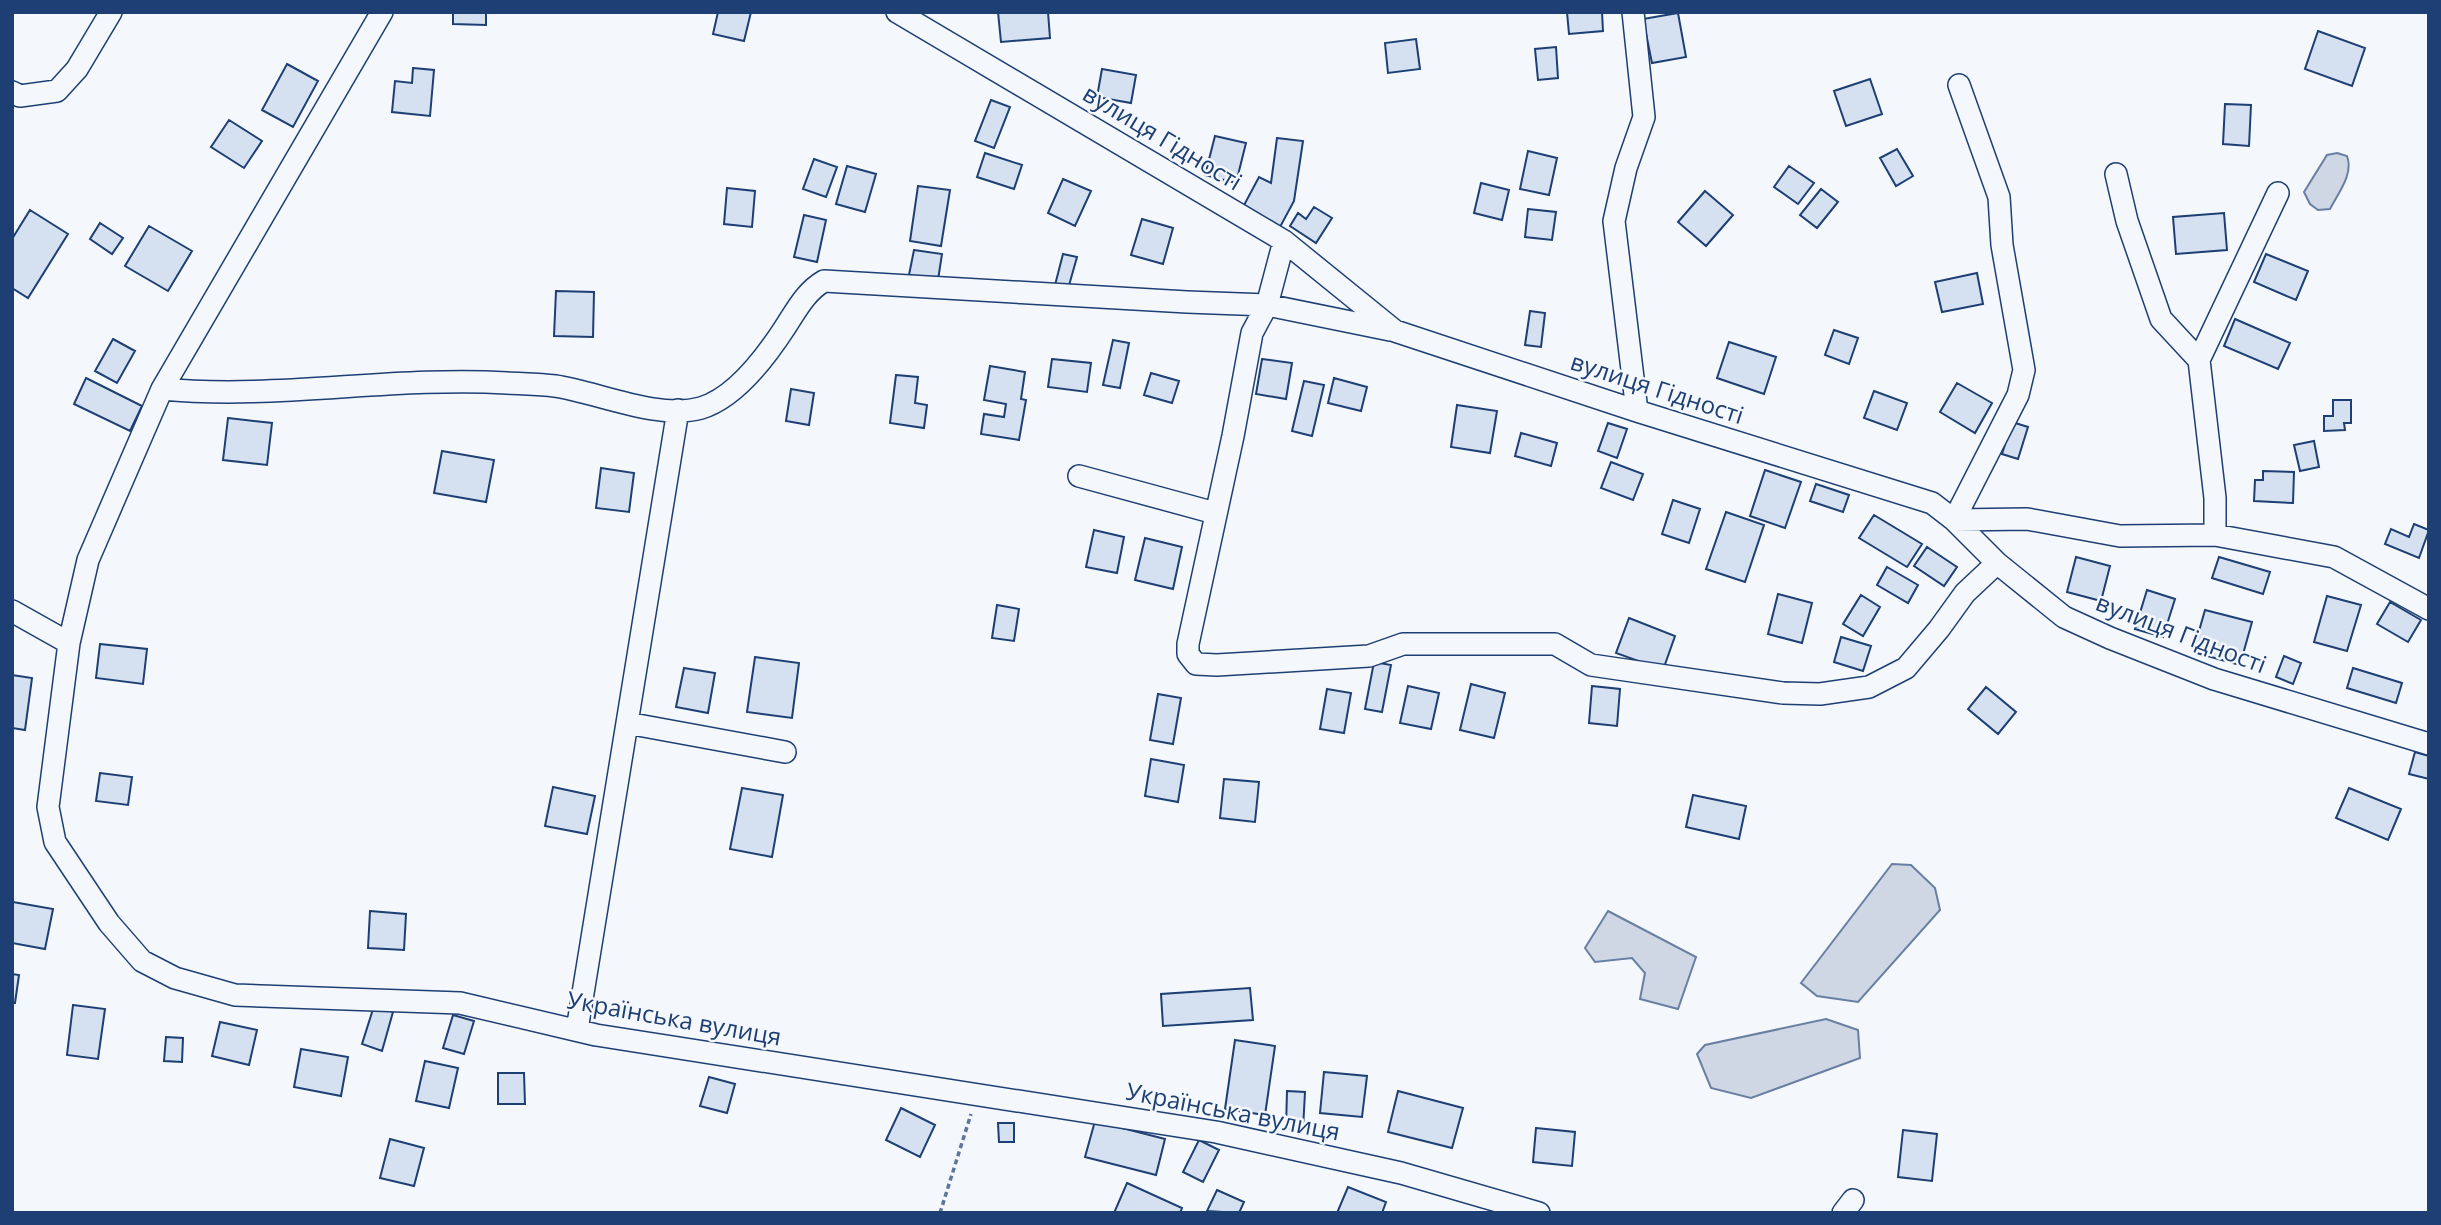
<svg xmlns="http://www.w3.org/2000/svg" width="2441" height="1225" viewBox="0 0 2441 1225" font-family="'Open Sans',sans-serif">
  <rect width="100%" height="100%" fill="#f4f7fb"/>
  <path fill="#cfd7e4" stroke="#687fa3" stroke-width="2" d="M2337,153L2347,156C2354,174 2338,193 2330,209L2318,210L2310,204L2304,192L2327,155Z
    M1892,864L1911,865L1935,888L1940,910L1858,1002L1817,996L1801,983Z
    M1608,911L1696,957L1678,1009L1640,999L1645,973L1632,958L1595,962L1585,948Z
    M1826,1019L1858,1030L1860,1058L1751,1098L1711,1088L1697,1054L1705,1045Z"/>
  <path fill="#d5e0f0" stroke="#1d3f73" stroke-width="2" d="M453,12H486V25L453,24Z
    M718,12H751L744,41L713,34Z
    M998,12H1048L1050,38L1001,42Z
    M1567,12H1602L1603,31L1569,34Z
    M1678,13L1686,57L1652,63L1643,19Z
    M2318,31L2365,48L2352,86L2305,69Z
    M1416,39L1420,69L1388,73L1385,43Z
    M1556,47L1558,78L1538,80L1535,49Z
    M287,64L318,81L293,127L262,110Z
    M413,68L434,70L430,116L392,112L395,81L412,83Z
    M1102,69L1136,75L1131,103L1097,97Z
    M1870,79L1882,114L1846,126L1834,91Z
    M991,100L1010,107L994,148L975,141Z
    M2225,104L2251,105L2249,146L2223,144Z
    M229,120L262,141L244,168L211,147Z
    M1215,136L1246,143L1236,183L1205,175Z
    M1277,138L1303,141L1294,201L1280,227L1243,207L1259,177L1271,183Z
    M1897,149L1913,176L1896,186L1880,158Z
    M1528,151L1557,158L1549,195L1520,189Z
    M985,153L1022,165L1014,189L977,177Z
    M814,159L837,167L826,197L803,189Z
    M847,166L876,174L865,212L836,204Z
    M1789,166L1814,183L1798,204L1774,187Z
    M1063,179L1091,191L1075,226L1048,213Z
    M1481,183L1509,190L1502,220L1474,213Z
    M918,186L950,190L941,246L910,241Z
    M727,188L755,191L752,227L724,224Z
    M1821,189L1838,202L1817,228L1800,215Z
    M1705,191L1733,215L1706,246L1678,222Z
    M1314,207L1332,218L1316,243L1290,226L1298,213L1306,219Z
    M1528,209L1556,212L1552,240L1525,237Z
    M30,210L68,234L28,298L12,288V239Z
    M2224,213L2227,250L2176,254L2173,217Z
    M804,215L826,220L817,262L794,257Z
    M1142,219L1173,228L1163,264L1131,255Z
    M100,223L123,238L112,254L90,239Z
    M149,226L192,251L168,291L125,266Z
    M914,250L942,254L938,280L909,275Z
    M1063,254L1077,257L1068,289L1055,285Z
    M2266,254L2308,271L2296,300L2254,282Z
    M1977,273L1983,304L1942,312L1935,282Z
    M556,291L594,292L593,337L554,336Z
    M1530,311L1545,313L1541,347L1525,345Z
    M2235,319L2290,343L2278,369L2224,346Z
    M1834,330L1858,338L1849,364L1825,355Z
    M113,339L135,351L117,383L95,371Z
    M1113,340L1129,343L1120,388L1103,385Z
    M1729,342L1776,357L1764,394L1717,378Z
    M1052,359L1091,363L1087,392L1048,387Z
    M1262,359L1292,363L1286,399L1256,394Z
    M990,366L1025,372L1021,399L1026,400L1019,440L981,434L984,414L1004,417L1006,404L984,400Z
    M1151,373L1179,381L1172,403L1144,395Z
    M896,375L918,377L915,403L927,405L924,428L890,423Z
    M86,378L142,406L130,431L74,404Z
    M1334,378L1367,387L1361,411L1328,403Z
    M1304,381L1324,385L1312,436L1292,431Z
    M1957,383L1992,403L1975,433L1940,412Z
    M791,389L814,393L809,425L786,421Z
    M1874,391L1907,403L1897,430L1864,418Z
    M2333,400H2351V423H2344L2345,430L2324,431V416H2333Z
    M1457,405L1497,411L1490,453L1451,447Z
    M228,418L272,423L267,465L223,460Z
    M2012,422L2028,427L2018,459L2002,454Z
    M1608,423L1627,429L1617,458L1598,451Z
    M1521,433L1557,443L1551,466L1515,456Z
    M2314,441L2319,467L2300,471L2294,445Z
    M442,451L494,460L486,502L434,493Z
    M1611,462L1643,474L1633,500L1601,488Z
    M601,468L634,473L629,512L596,508Z
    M1765,470L1801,482L1785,528L1750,516Z
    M2263,471L2294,472L2293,503L2254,501L2255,480H2263Z
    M1816,484L1849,495L1843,512L1810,501Z
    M1673,500L1700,509L1689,543L1662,534Z
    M1726,512L1764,525L1745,582L1706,569Z
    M1874,515L1922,544L1907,567L1859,538Z
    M2414,524L2429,530L2419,558L2385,544L2391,529L2409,537Z
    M1094,530L1124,537L1117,573L1086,567Z
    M1145,538L1182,547L1173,589L1135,580Z
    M1927,547L1957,567L1944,586L1914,566Z
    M2076,557L2110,566L2101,601L2067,592Z
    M2219,557L2270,572L2263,594L2212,578Z
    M1887,567L1918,585L1908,603L1877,585Z
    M2147,590L2175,599L2163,637L2135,629Z
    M1778,594L1812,603L1802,643L1768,634Z
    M1861,595L1880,607L1863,636L1843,624Z
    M2327,596L2361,605L2347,651L2314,642Z
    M2390,602L2421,620L2408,642L2377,624Z
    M997,605L1019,609L1014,641L992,638Z
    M2205,610L2252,622L2240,665L2193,652Z
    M1629,618L1675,636L1663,670L1616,653Z
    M1841,637L1871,646L1863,671L1834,662Z
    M100,644L147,649L143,684L96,678Z
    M2284,656L2301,663L2293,684L2276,677Z
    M755,657L799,663L792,718L747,712Z
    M1374,662L1391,665L1382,712L1365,709Z
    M684,668L715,673L708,713L676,707Z
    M2353,668L2402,683L2396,703L2347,688Z
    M12,675L32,678L25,730L12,728Z
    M1471,684L1505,693L1494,738L1460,730Z
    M1408,686L1439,693L1431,729L1400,723Z
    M1592,686L1620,689L1617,726L1589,723Z
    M1986,687L2016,712L1998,734L1968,709Z
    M1327,689L1351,693L1344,733L1320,729Z
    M1158,694L1181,698L1173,744L1150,740Z
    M2415,752L2429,756V779L2409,774Z
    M1151,759L1184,765L1178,802L1145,796Z
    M100,773L132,777L128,805L96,801Z
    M1224,779L1259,782L1255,822L1220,818Z
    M553,787L595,796L587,834L545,826Z
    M742,788L783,795L772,857L730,849Z
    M2349,788L2401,809L2388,840L2336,818Z
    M1693,795L1746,806L1739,839L1686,827Z
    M13,902L53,909L45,949L12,943Z
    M370,911L406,914L404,950L368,948Z
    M12,974L19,975L15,1003H12Z
    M1250,988L1253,1020L1163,1026L1161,994Z
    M73,1005L105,1009L98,1059L67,1055Z
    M374,1006L393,1012L382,1051L362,1044Z
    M453,1015L474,1021L464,1054L443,1048Z
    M220,1022L257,1030L249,1065L212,1056Z
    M166,1037L183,1038L182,1062L164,1061Z
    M1235,1040L1275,1046L1265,1115L1225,1109Z
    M301,1049L348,1057L341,1096L294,1087Z
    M425,1061L458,1068L449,1108L416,1101Z
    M1324,1072L1367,1076L1362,1117L1320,1113Z
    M498,1073H524L525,1104H498Z
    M709,1077L735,1084L727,1113L700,1106Z
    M1287,1091L1305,1092L1303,1129L1286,1128Z
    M1398,1091L1463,1108L1452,1148L1388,1132Z
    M901,1108L935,1125L920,1157L886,1140Z
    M1095,1121L1165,1139L1156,1175L1085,1157Z
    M998,1123H1014V1142H999Z
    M1536,1128L1575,1132L1572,1166L1533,1162Z
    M1903,1130L1937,1134L1932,1181L1898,1177Z
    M390,1139L424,1148L414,1186L380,1178Z
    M1199,1140L1219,1150L1203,1182L1183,1172Z
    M1127,1183L1182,1208L1180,1213H1114Z
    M1348,1187L1386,1202L1382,1213H1337Z
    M1217,1190L1244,1202L1239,1213L1207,1211Z"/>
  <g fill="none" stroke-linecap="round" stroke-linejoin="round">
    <defs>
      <path id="minor" d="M382,12L162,389L88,560L69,643L48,807L55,842L109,923L142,961L175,978L235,995L460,1003L596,1035L1216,1132L1401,1173L1539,1213
        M897,12L1284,241L1395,331L1637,411L1932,503L1954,520L1997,563L2064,617L2110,638L2214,679L2429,744
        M1633,12L1644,117L1626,168L1614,221L1637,411
        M1959,85L1999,197L2002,245L2024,370L2018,395L1954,520L2027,519L2120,536L2215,535L2334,557L2429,609
        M12,92L20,96L57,91L77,69L111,12
        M2116,174L2127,221L2161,319L2199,360
        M1284,241L1267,305L1252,333L1233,436L1188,644V654L1196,664L1217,665L1369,656L1403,644H1555L1591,665L1783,693L1820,694L1869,687L1906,668L1939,629L1965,593L1997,563
        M162,389C276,400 392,376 507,383C523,384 539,384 555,386C597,392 657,420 701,408C735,398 765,358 784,329C796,311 805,292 824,281L1187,302L1267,305L1390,330
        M1079,476L1215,513
        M2215,535V498L2199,360L2278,193
        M12,611L69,643
        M627,723L785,752
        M577,1030L678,410
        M1843,1213L1853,1200"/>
    </defs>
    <use href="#minor" stroke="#1d3f73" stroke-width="24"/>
    <path stroke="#5e769c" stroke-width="3.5" stroke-dasharray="5 3.5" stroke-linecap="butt" d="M940,1213L971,1114"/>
    <use href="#minor" stroke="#f4f7fb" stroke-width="21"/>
  </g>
  <g text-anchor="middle" stroke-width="5" stroke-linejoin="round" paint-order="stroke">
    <g font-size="24" fill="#1d3f73" stroke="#f4f7fb">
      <text transform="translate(1162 138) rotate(31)" y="8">вулиця Гідності</text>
      <text transform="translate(1657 389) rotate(18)" y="8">вулиця Гідності</text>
      <text transform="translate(2181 634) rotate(21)" y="8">вулиця Гідності</text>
      <text transform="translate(674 1019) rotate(10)" y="8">Українська вулиця</text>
      <text transform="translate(1233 1112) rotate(11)" y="8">Українська вулиця</text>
    </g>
  </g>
  <rect width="2441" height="1225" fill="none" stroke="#1d3f73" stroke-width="28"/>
</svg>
